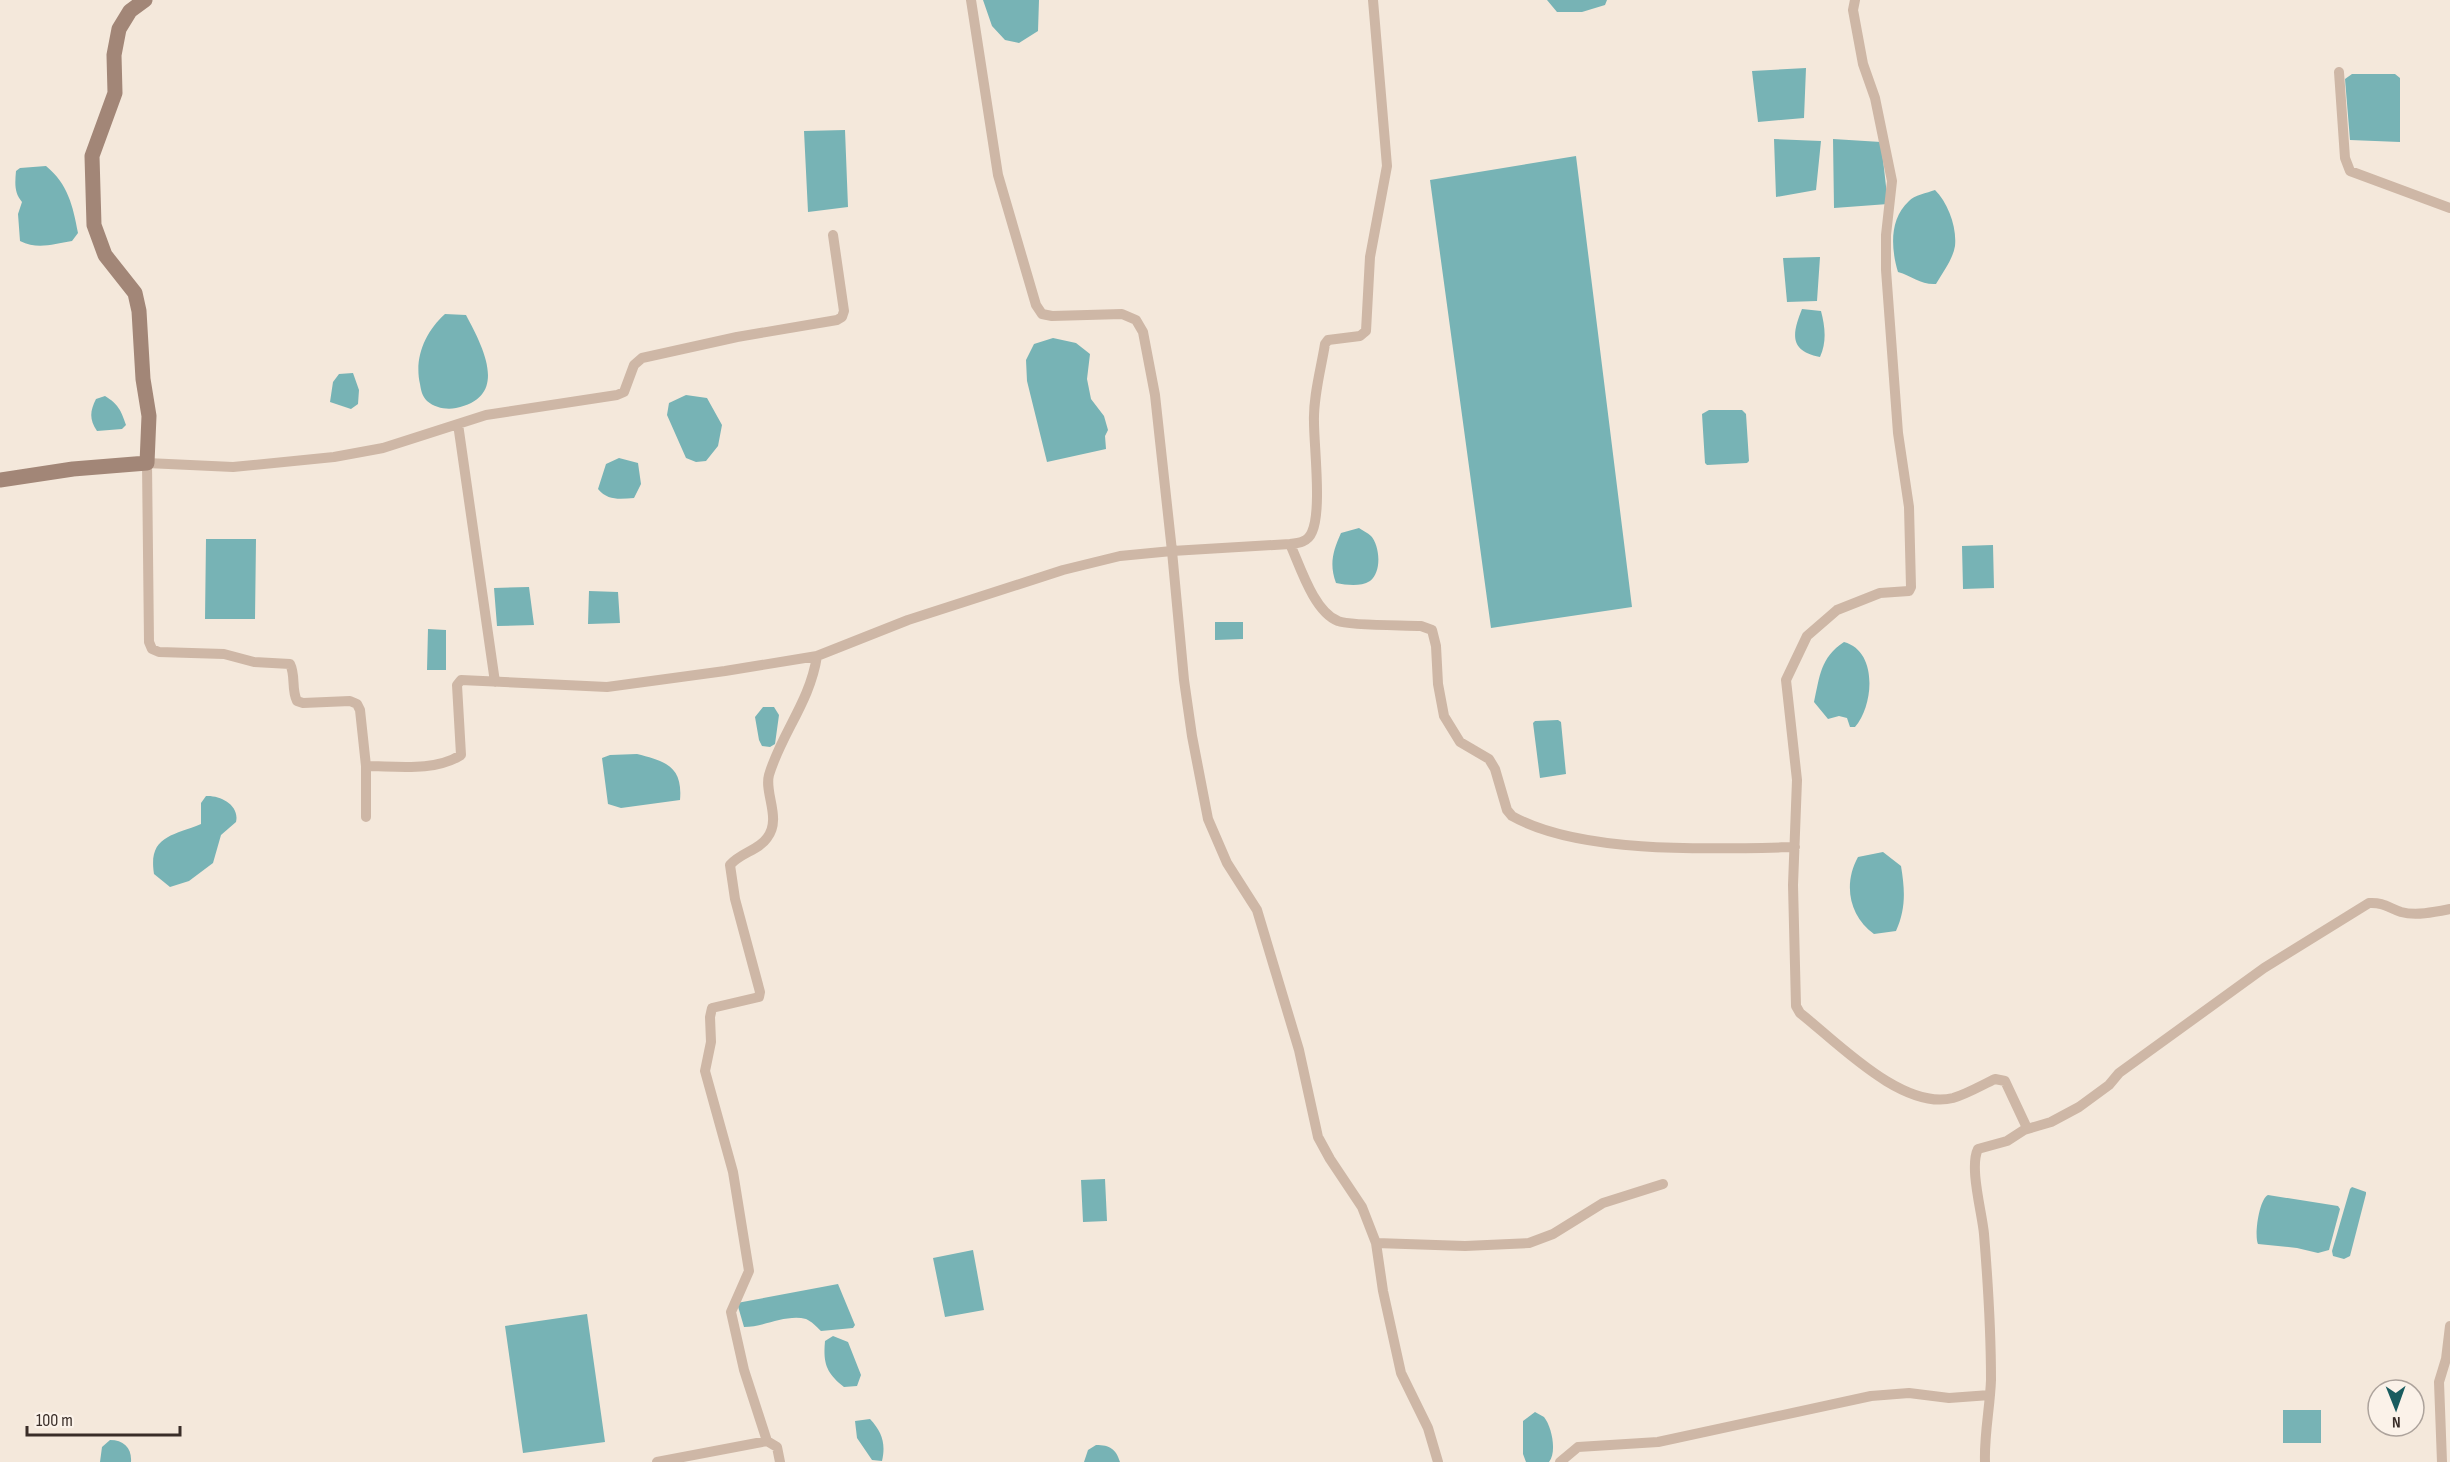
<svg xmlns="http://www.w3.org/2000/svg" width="2450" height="1462" viewBox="0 0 2450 1462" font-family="'Sofia Sans Condensed',sans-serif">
  <rect width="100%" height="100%" fill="#f4e8db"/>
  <path fill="#77b3b5" d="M983,0H1039L1038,31L1019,43L1005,40L992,26Z
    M1547,0H1607L1605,5L1582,12H1557Z
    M1806,68L1804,118L1758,122L1752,71Z
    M2352,74H2395L2400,78V142L2350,140L2345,79Z
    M845,130L848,207L808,212L804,131Z
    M1774,139L1821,141L1816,190L1776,197Z
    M1833,139L1881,142L1888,204L1834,208Z
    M1576,156L1632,607L1491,628L1430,180Z
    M46,166C68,184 73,206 78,233L72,241C53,244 38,250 20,241L18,214L22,202C14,193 15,183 16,171L20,168Z
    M1935,190C1948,203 1957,227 1955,246C1953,259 1943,272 1936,284C1921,285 1912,276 1898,272C1891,249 1889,219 1909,201C1914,195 1927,193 1935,190Z
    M1820,257L1817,301L1787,302L1783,258Z
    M1802,309L1821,311C1825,326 1827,342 1820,357C1789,351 1792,334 1802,309Z
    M445,314L466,315C483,347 510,397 456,408C447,410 435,408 427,401C422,396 421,390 420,384C414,358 425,332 445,314Z
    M1053,338L1076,343L1090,354L1087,379L1091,399L1104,416L1108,430L1105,436L1106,449L1047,462L1027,381L1026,360L1034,344Z
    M353,373L359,390L358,404L351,409L330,402L333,382L339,374Z
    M686,395L707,398L722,425L718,446L706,461L696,462L686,458L667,415L669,403Z
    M105,396C118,404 121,410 126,425L122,429L97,431C89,419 90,411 96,399Z
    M1709,410H1742L1746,414L1749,461L1747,463L1707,465L1705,463L1702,414Z
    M619,458L638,463L641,484L634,498C620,499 608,501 598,489L606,464Z
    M1359,528C1362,530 1368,533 1371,536C1380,546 1382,572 1370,581C1360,587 1347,585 1336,583C1329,564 1333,551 1341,533Z
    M206,539H256L255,619H205Z
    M1993,545L1994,588L1963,589L1962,546Z
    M529,587L534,625L497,626L494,588Z
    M589,591L618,592L620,623L588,624Z
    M1215,622H1243V639L1215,640Z
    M428,629L446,630V670H427Z
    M1844,642C1878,651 1874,705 1855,727H1850L1847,718L1839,716L1828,719L1814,702C1820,676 1820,658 1844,642Z
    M763,707H774L779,715L775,744L770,747L762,746L759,740L755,717Z
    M1558,720L1561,722L1566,774L1540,778L1533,723L1535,721Z
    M637,754C665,761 683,766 680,800L621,808L608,804L602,758L610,755Z
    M206,796C220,795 240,805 236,822L221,835L213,863L189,881L170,887L154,874C148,836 172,836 201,824V803Z
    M1883,852L1901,866C1905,890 1906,909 1896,931L1874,934C1849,916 1843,884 1858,857Z
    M1105,1179L1107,1221L1083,1222L1081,1180Z
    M2352,1187L2366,1192V1194L2350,1256L2344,1259L2333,1256L2332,1251L2350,1189Z
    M2268,1195L2338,1206L2340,1209L2329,1250L2318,1253L2297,1248L2258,1244C2254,1236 2259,1199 2268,1195Z
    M973,1250L984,1310L945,1317L933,1258Z
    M838,1284L855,1325L853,1328L821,1331C817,1327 811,1321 806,1319C786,1314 764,1327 744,1327L737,1303Z
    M587,1314L605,1442L523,1453L505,1326Z
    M833,1336L848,1342L861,1375L857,1386L844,1387C826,1373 823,1363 825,1341Z
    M2283,1410H2321V1443H2283Z
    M1535,1412C1538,1414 1541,1415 1544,1417C1552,1427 1557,1452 1549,1462H1526L1523,1454V1421Z
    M870,1419C882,1432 886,1443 882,1461L872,1460L857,1438L855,1421Z
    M110,1440C124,1440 132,1448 131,1462H100L102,1447Z
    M1096,1445C1110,1445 1116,1449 1120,1462H1084L1088,1450Z"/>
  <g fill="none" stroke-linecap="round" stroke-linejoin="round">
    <path stroke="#ceb7a6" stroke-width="10" d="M971,0L998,175L1036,305L1042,314L1052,316L1122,314L1136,320L1143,332L1155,395L1172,551L1290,544C1299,543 1308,542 1312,532C1322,510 1314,447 1314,422C1313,397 1321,369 1325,344L1328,340L1360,336L1366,331L1370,257L1387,166L1373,0
      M1855,0L1853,10L1863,64L1875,98L1892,181L1886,235V270L1898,433L1909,507L1911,587L1909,591L1880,593L1837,610L1807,636L1786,680L1797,780L1793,885L1796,1006L1800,1013C1836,1041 1902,1111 1953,1098C1967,1094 1982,1085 1995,1079L2005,1081L2027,1128
      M2339,72L2345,158L2350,171L2450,208
      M458,424L495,682
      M1290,544C1300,566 1314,612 1338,621C1350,626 1404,625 1421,626L1432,630L1436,646L1438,684L1444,716L1460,742L1489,759L1495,769L1507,810L1512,816C1581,855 1716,849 1795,847
      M366,766C395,766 435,772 461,755L457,685L461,680L607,687L725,671L817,656L908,620L1063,570L1120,556L1172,551L1184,680L1192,736L1208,819L1227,863L1257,910L1299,1050L1318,1137L1330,1159L1362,1207L1376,1243L1383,1291L1401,1373L1428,1428L1438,1462
      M366,817V766L360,710L357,704L350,701L303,703L297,701C291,689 296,676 290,664L254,662L224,654L159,652L152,649L149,642L147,463L233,467L334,457L383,448L486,415L617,395L624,392L634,365L642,358L737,337L837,320L842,317L844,311L833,235
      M1376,1243L1465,1246L1529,1243L1553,1234L1603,1203L1663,1184
      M657,1462L767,1441
      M780,1462L777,1447L767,1441L744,1370L731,1312L749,1271L733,1172L705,1071L711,1042L710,1017L712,1008L759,997L760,992L735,899L730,865C740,853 759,850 767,838C782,819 764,793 769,775C781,734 810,702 817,656
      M1560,1462L1578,1447L1658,1442L1871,1396L1909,1393L1949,1398L1990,1395
      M1985,1462C1984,1434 1990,1408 1991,1380C1991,1331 1988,1283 1984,1234C1982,1212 1969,1167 1978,1149L2007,1141L2024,1130L2051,1122L2079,1107L2109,1085L2119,1073L2264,968L2369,903C2383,902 2389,908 2401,912C2416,916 2435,912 2450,909
      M2442,1462L2439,1382L2446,1359L2450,1326"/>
    <path stroke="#a28677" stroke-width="15" d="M0,480L73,469L147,463L149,416L143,379L139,311L135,293L105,255L94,225L92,156L115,93L114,55L119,29L130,11L145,0"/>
  </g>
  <g transform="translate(2396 1408) rotate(179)"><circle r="28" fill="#fbf2e9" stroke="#ada39c" stroke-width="1.5"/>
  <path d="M0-4.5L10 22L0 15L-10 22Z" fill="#195c5f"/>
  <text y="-9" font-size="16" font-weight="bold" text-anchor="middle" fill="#392d28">N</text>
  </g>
  <path d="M27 1426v9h153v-9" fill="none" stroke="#392d28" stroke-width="3"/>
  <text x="36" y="1426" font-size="18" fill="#392d28" stroke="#fbf2e9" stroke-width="4.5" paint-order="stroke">100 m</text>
</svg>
